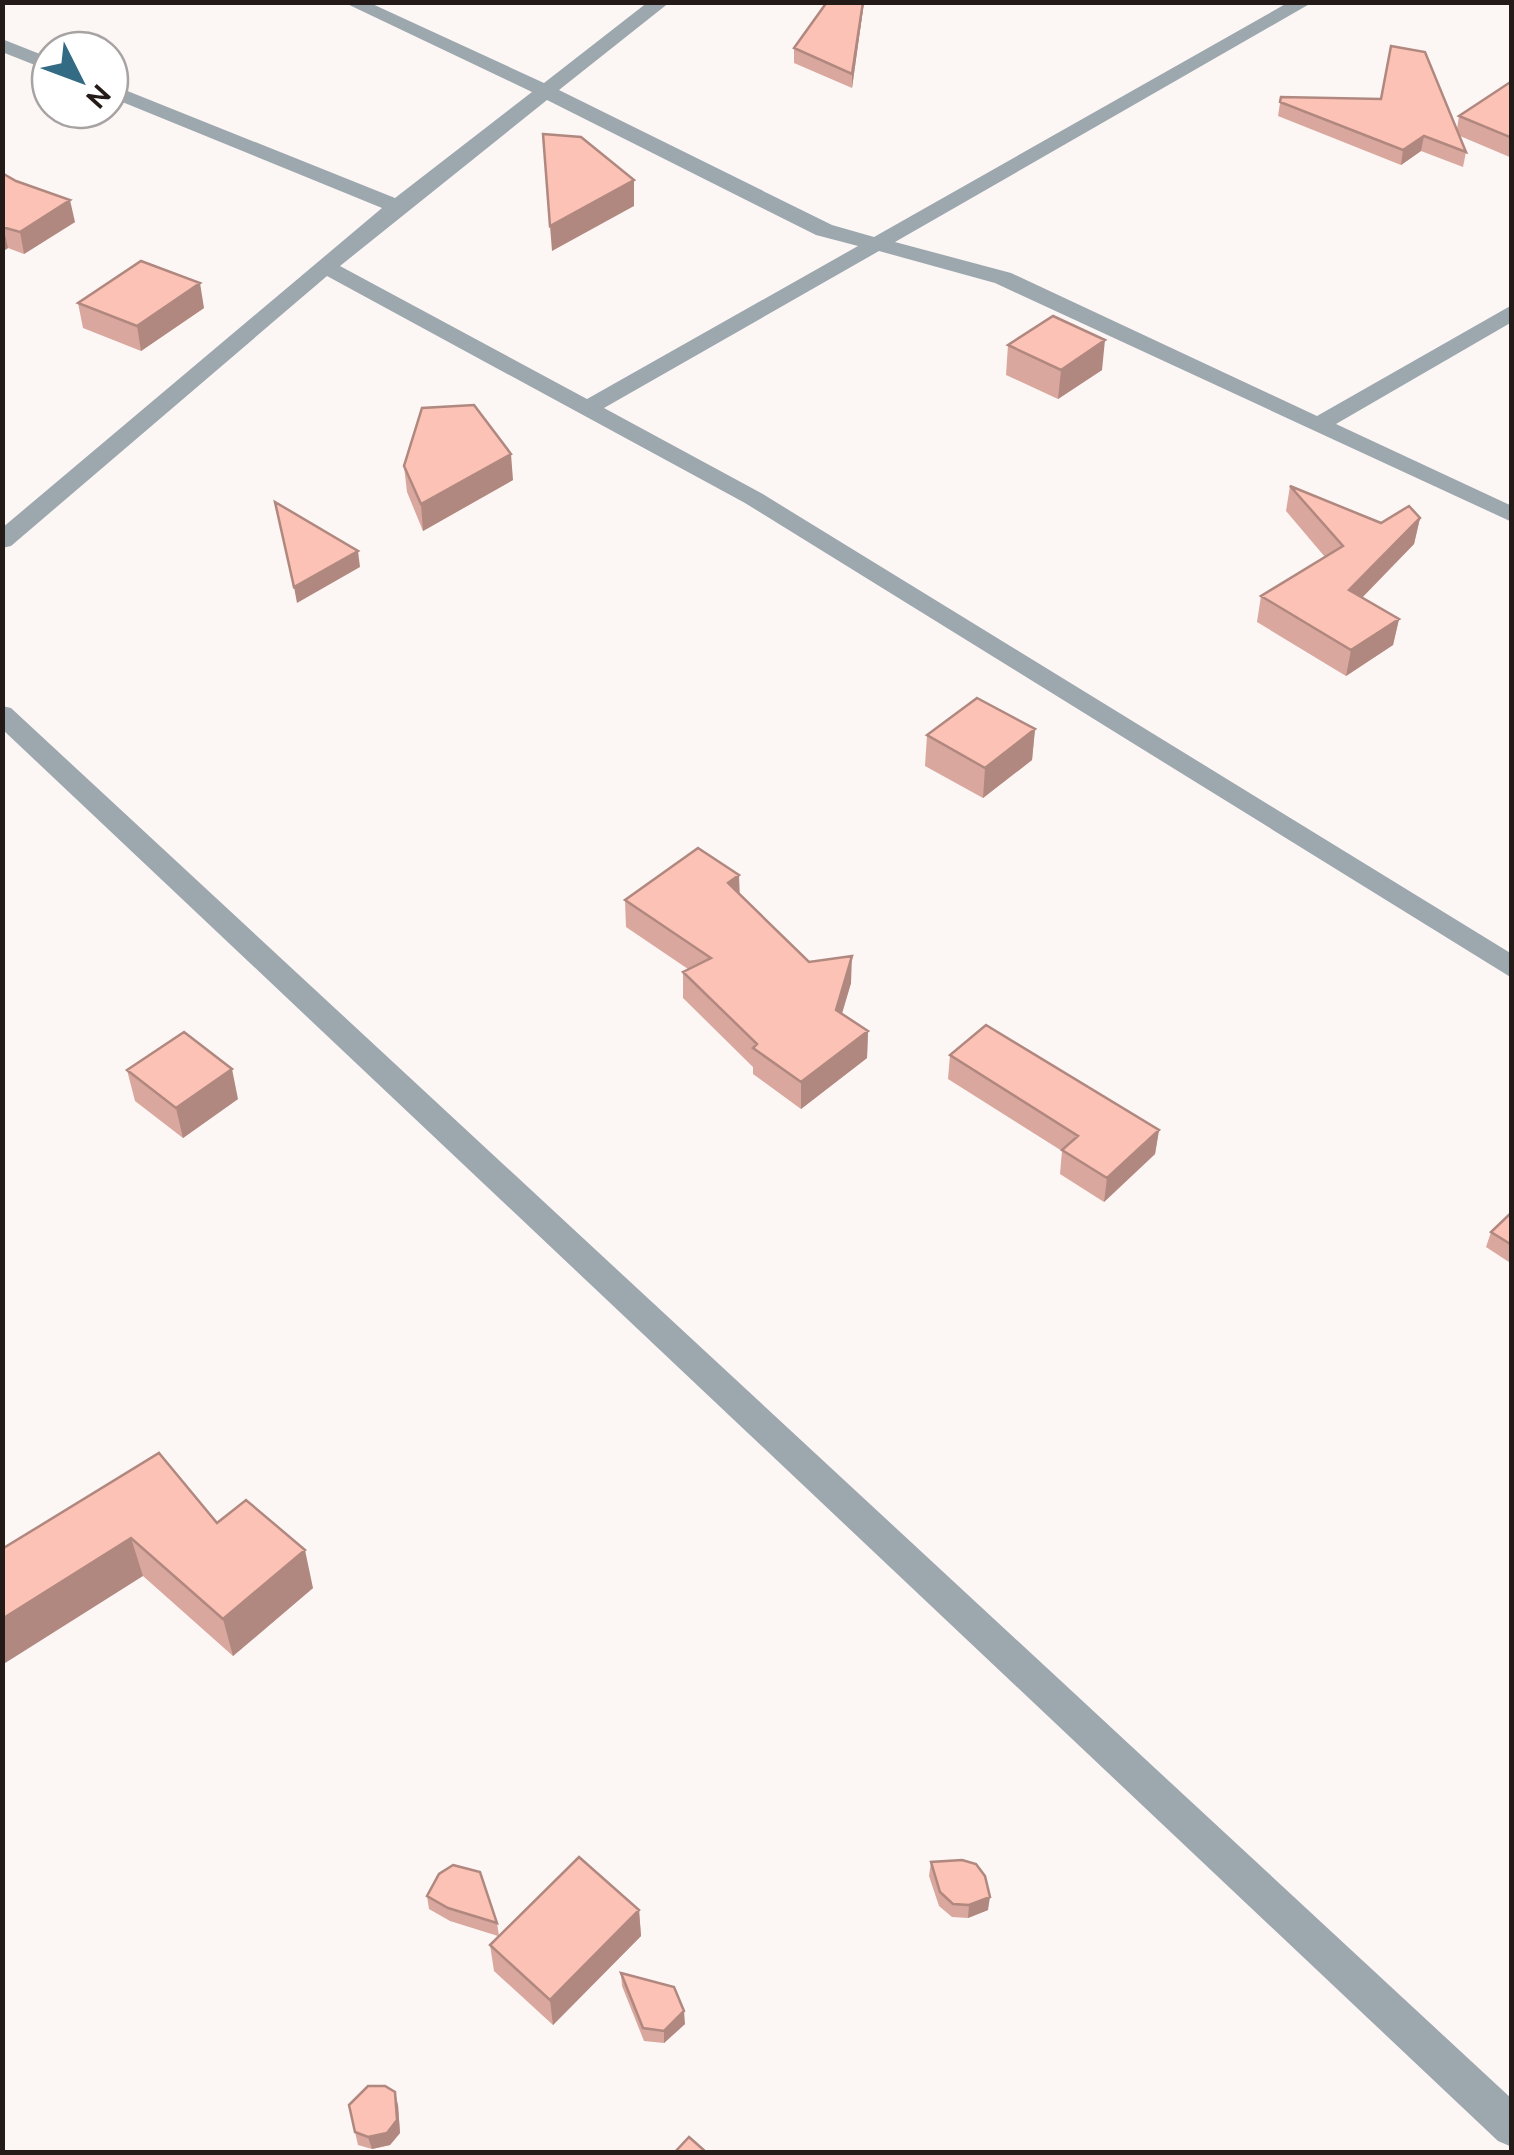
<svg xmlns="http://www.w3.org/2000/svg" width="1514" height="2155" viewBox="0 0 1514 2155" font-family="Ubuntu,sans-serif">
  <rect width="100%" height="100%" fill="#fcf6f5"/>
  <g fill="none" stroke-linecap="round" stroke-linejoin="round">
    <path fill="#9da8ae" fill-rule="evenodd" d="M343,2H368L544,83L648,2H670L559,90L832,225L874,237L1289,2H1313L895,242L1011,273L1317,416L1512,305V322L1336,424L1512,506V522L995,283L879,251L604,408L761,493L1512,954V978L745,503L327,276L11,546L2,548V528L382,208L110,97V84L395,198L532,92ZM547,100L816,235L858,246L587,399L340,266Z
      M2,39L50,58V71L2,52Z
      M2,706L11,708L1512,2099V2147L1498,2141L2,729Z"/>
  </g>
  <path fill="#d9a79d" d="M864,2L852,88L794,63V48Z
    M1512,81V158L1460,136L1466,152L1463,167L1421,151L1401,165L1278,116L1281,97L1457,129L1459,116Z
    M2,173L75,222L24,254L8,248L2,252Z
    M78,303L204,308L141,351L83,328Z
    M1008,345L1102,370L1058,399L1006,375Z
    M404,466L513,480L423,531L407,492Z
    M1290,486L1381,523L1420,518L1414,544L1362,598L1399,619L1393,645L1346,676L1257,622L1261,596L1325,557L1286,511Z
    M1035,729L1032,760L983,798L925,766L927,735Z
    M740,894L809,962L851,983L842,1014L868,1031L867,1058L801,1109L753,1074V1067L683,998V972L688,969L626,927L625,900Z
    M950,1055L1159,1130L1155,1154L1104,1202L1060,1174L1062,1151L948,1079Z
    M127,1070L238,1099L183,1138L135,1101Z
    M1512,1212V1264L1486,1247L1491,1232Z
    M217,1523L313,1588L233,1656L143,1576L2,1549Z
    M931,1862L988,1910L968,1918L952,1917L939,1906L929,1876Z
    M427,1896L497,1923L499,1936L639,1910L641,1936L553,2025L494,1971L490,1945L498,1936L450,1921L429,1909Z
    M621,1973L685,2024L664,2043L644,2041L622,1986Z
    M398,2105L400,2133L390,2145L372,2149L358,2145L355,2132Z"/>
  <path fill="#b0887f" d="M863,2H864L852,88V74Z
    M1424,136L1421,151L1401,165L1403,150Z
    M634,180V206L552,251L550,226Z
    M70,200L75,222L24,254L20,232Z
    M3,226L8,248L2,252V227Z
    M200,283L204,308L141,351L137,326Z
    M1105,340L1102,370L1058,399L1061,370Z
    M511,454L513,480L423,531L421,504Z
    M1420,518L1414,544L1344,616L1349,590Z
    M358,551L360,567L297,603L294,587Z
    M1399,619L1393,645L1346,676L1351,650Z
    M1035,729L1032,760L983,798L985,768Z
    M739,875L740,901L728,883Z
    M852,956L851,983L835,1036L836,1010Z
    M868,1031L867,1058L801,1109V1082Z
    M232,1069L238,1099L183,1138L176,1108Z
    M1159,1130L1155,1154L1104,1202L1107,1178Z
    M131,1538L143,1576L2,1665V1619Z
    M305,1550L313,1588L233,1656L223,1619Z
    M990,1897L988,1910L968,1918L969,1905Z
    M639,1910L641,1936L553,2025L550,2000Z
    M684,2011L685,2024L664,2043V2031Z
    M395,2092L398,2105L400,2133L390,2145L372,2149L368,2137Z"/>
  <path fill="#fcc2b6" stroke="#b0887f" stroke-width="2.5" d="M827,2H863L852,74L794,48Z
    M1391,46L1425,52L1466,152L1424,136L1403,150L1280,102L1281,97L1381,99Z
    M1512,81V138L1459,116Z
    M543,134L581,137L634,180L550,226Z
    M2,173L16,181L70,200L20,232L2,227Z
    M141,261L200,283L137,326L78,303Z
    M1053,316L1105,340L1061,370L1008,345Z
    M474,405L511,454L421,504L404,466L422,408Z
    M1290,486L1381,523L1409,506L1420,518L1349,590L1399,619L1351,650L1261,596L1343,546Z
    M275,502L358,551L294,587Z
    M977,698L1035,729L985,768L927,735Z
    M698,848L739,875L728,883L809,962L852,956L836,1010L868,1031L801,1082L753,1048L757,1044L683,972L711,958L625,900Z
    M986,1025L1159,1130L1107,1178L1062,1150L1078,1136L950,1055Z
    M184,1032L232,1069L176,1108L127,1070Z
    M1512,1212V1245L1491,1232Z
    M159,1453L217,1523L246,1500L305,1550L223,1619L131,1538L2,1619V1549Z
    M579,1857L639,1910L550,2000L490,1945Z
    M962,1860L976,1864L985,1876L990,1897L969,1905L953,1904L940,1892L931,1862Z
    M453,1865L480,1872L497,1923L448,1908L427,1896L439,1874Z
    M621,1973L674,1987L684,2011L664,2031L643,2028Z
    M368,2086H385L395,2092L397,2120L387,2133L368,2137L355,2132L349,2105Z
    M689,2137L706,2152H675Z"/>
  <rect width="1514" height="2155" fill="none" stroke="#241a17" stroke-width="10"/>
  <g transform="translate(80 80) rotate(132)"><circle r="48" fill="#ffffff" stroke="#a7a3a2" stroke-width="2.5"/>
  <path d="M0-8L18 38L0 25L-18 38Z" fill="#336b85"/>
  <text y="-15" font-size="28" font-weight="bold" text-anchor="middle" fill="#241a17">N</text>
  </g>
</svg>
